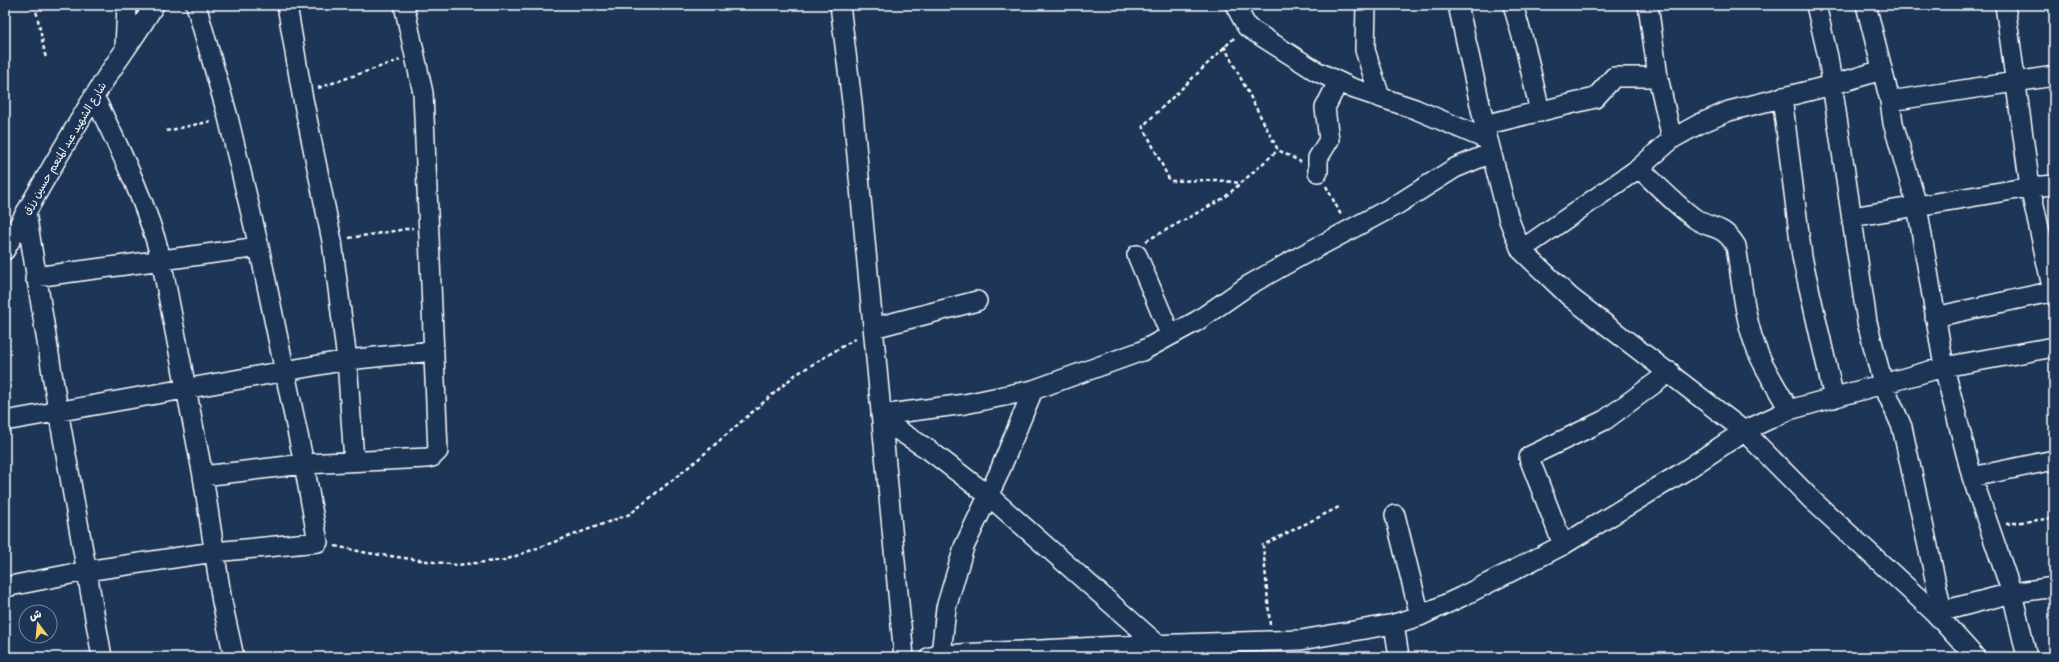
<svg xmlns="http://www.w3.org/2000/svg" width="2059" height="662" viewBox="0 0 2059 662" font-family="Delius,'Playpen Sans Arabic',sans-serif">
  <rect width="100%" height="100%" fill="#1d3557"/>
  <filter id="ink" filterUnits="userSpaceOnUse"><feTurbulence type="fractalNoise" baseFrequency=".025" numOctaves="2"/><feDisplacementMap in="SourceGraphic" scale="8" xChannelSelector="R" yChannelSelector="G"/><feConvolveMatrix kernelMatrix="1 2 1 2 8 2 1 2 1" color-interpolation-filters="sRGB"/></filter>
  <g filter="url(#ink)">
    <g fill="none" stroke-linecap="round" stroke-linejoin="round">
      <defs>
        <path id="minor" d="M287,5L302,94L332,241L347,360L354,461
          M840,5L852,102L904,657
          M1235,5L1247,27L1316,71L1352,88L1415,109L1488,140L1509,220L1521,250L1570,297L1744,431L1812,500L1935,613L1975,657
          M1366,5L1365,50L1380,97
          M1458,5L1487,136
          M1513,5L1526,50L1540,112
          M1648,5L1658,77L1672,139
          M1816,5L1828,57L1867,322L1883,384L1902,427L1942,611
          M1866,5L1890,101L1893,123L1917,206L1944,367L1972,477L2012,593L2027,657
          M2005,5L2030,187L2054,296
          M125,48L127,5
          M94,96C120,150 146,201 161,259L203,476L222,602L234,657
          M1782,97L1802,257L1834,398
          M1890,101L2054,76
          M1484,125L1595,98L1614,77H1658
          M1639,168C1657,185 1675,204 1694,218C1712,231 1722,223 1736,246C1742,281 1744,320 1758,353C1767,373 1779,391 1789,410
          M1318,172V158L1329,140L1325,108L1338,82
          M26,212L58,410L102,657
          M1852,217L2030,187L2054,185
          M5,250C36,194 68,138 102,84C119,57 139,32 154,5
          M1521,250L1639,168L1672,139L1699,124L1729,111L1832,85L1882,70
          M1137,255L1170,334
          M35,277L259,247
          M1935,317L2054,291
          M873,328L977,301
          M881,415L965,404L1033,390L1142,351L1197,321L1249,285L1297,258L1398,204L1455,168L1491,153
          M882,420L929,450L989,496L1157,644
          M5,421L347,360L433,351
          M203,476L304,464L427,458L432,457L438,451L423,93L404,5
          M1972,477L2054,460
          M1395,515L1420,616
          M1563,545L1529,458L1530,456L1605,420L1670,372
          M5,587L86,571L214,552L318,542L304,464L259,247L228,117L196,5
          M1935,613L2012,593L2054,587
          M1394,624L1399,657
          M941,655L946,608L964,547L998,475L1033,390
          M930,657L941,655L1118,646L1301,640L1394,624L1420,616L1461,597L1563,545L1683,472L1744,431L1789,410L1944,367L2054,347"/>
      </defs>
      <use href="#minor" stroke="#fff" stroke-width="22"/>
      <path stroke="#fff" stroke-width="2.5" stroke-dasharray="4 3" stroke-linecap="butt" d="M35,5L46,59
        M1726,5L1727,8L1739,5
        M1234,38L1143,126L1170,181L1216,180L1241,183
        M1224,46L1278,150L1301,162
        M318,88L400,60
        M166,131L212,121
        M1326,186L1342,217
        M349,238L413,228
        M1146,241L1224,198L1278,150
        M2006,524L2054,518
        M335,546L367,553L457,565L505,560L630,514L696,461L795,375L858,337
        M1270,625L1263,545L1339,507"/>
      <use href="#minor" stroke="#1d3557" stroke-width="19"/>
    </g>
  </g>
  <g text-anchor="middle" stroke-width="3" stroke-linejoin="round" paint-order="stroke">
    <g font-size="11" fill="#fff" stroke="#1d3557">
      <text transform="translate(64 148) rotate(-59)" y="4">شارع الشهيد عبد المنعم حسين رزق</text>
    </g>
  </g>
  <rect width="2059" height="662" fill="none" stroke="#1d3557" stroke-width="20"/>
  <rect x="10" y="10" width="2039" height="642" fill="none" stroke="#fff" stroke-width="1.5" filter="url(#ink)"/>
  <g transform="translate(38 624) rotate(344)"><circle r="19" fill="#1d3557" stroke="#77869a"/>
  <path d="M0-3L7 15L0 10L-7 15Z" fill="#ffd166"/>
  <text y="-6" font-size="11" font-weight="bold" text-anchor="middle" fill="#ffffff">ش</text>
  </g>
</svg>
